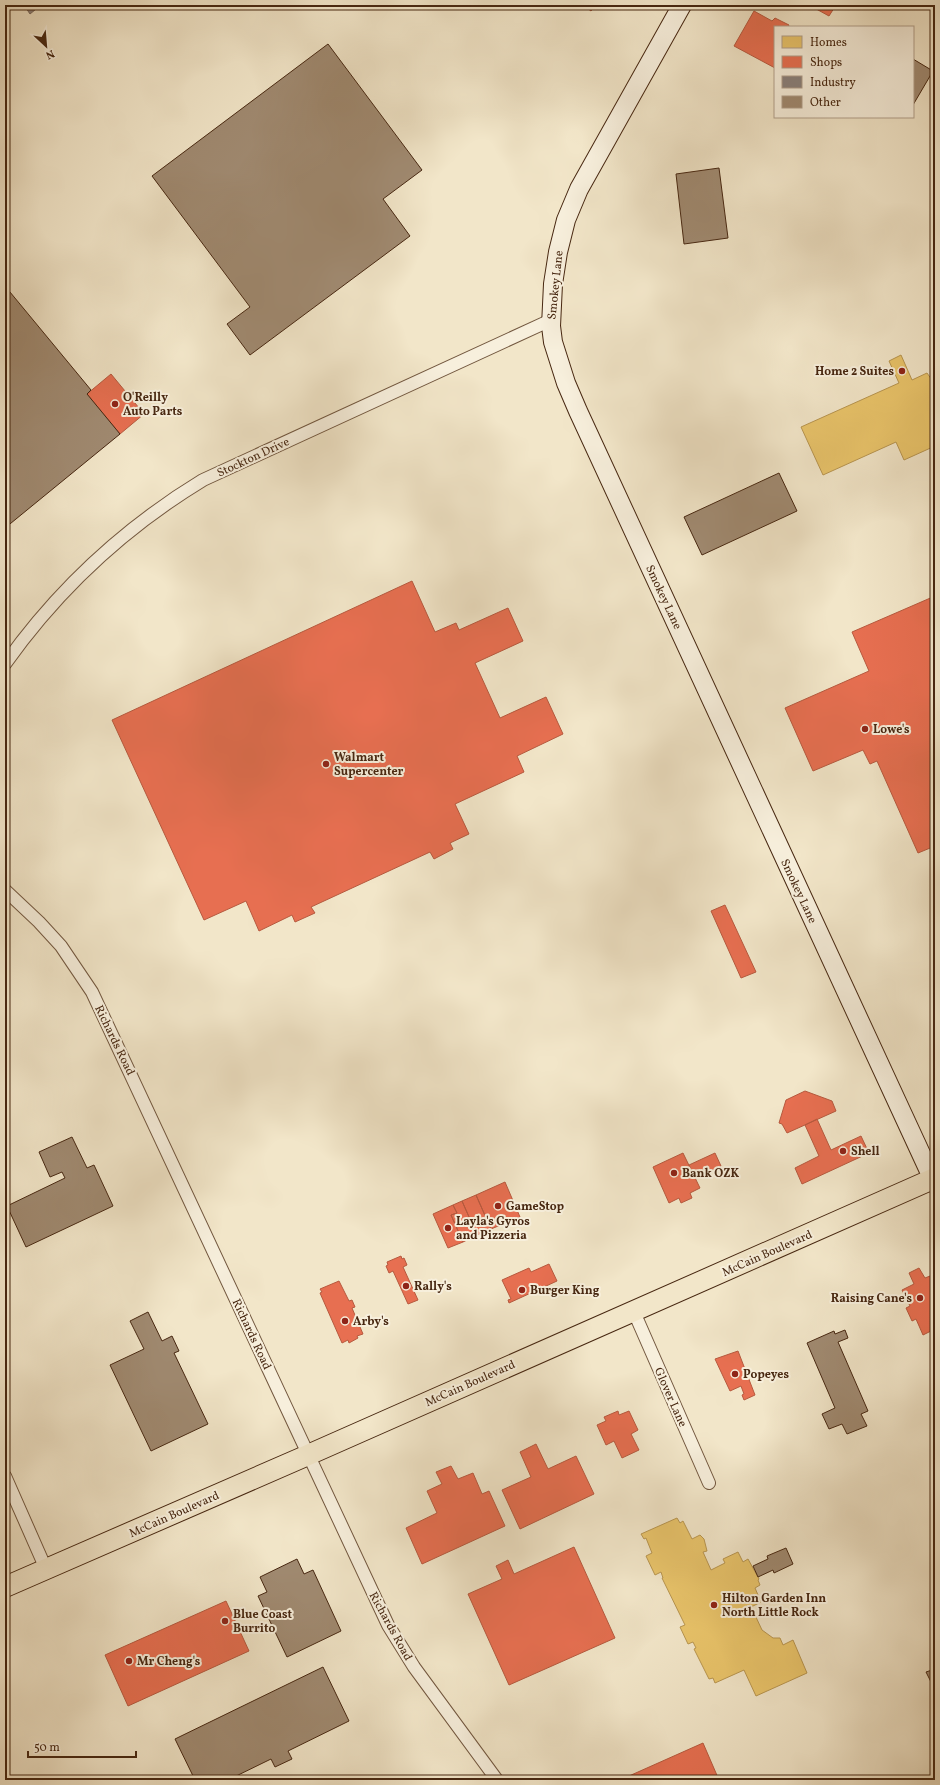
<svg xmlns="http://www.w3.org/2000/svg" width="940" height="1785" viewBox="0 0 940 1785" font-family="Vollkorn,serif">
  <rect width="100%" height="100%" fill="#f2e6c9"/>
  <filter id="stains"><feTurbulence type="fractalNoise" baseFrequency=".005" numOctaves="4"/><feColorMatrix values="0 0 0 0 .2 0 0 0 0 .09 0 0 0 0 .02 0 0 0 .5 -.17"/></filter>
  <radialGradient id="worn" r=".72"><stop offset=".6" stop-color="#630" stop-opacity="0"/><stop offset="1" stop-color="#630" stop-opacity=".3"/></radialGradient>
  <path fill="#e9c46a" stroke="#b8954f" d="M901,355L912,380L927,373L932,380L935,378V446L904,460L896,442L823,475L801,427L899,383L889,361Z
    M677,1518L680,1523L683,1521L692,1539L700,1535L704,1539L707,1551L703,1552L711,1570L725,1563L723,1559L738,1552L743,1562L748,1559L759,1579L758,1580L760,1585L755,1588L761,1602L747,1609L751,1617L755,1615L762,1630L773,1638H780L783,1645L793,1640L807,1673L756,1696L744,1670L715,1683L713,1678L709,1679L694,1649L696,1648L693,1642L688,1644L680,1627L685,1625L662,1578H663L661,1572L655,1575L646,1556L652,1553L646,1538L644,1539L641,1534Z"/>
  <path fill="#e76f51" stroke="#b7593e" d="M583,5H596L591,11Z
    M809,5H836L829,16Z
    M754,11L772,21L775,18L789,25L788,27H775V68L734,46Z
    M111,374L144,414L120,434L87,394Z
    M412,581L435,632L456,623L459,630L508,608L523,641L475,663L500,718L546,697L563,734L517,756L524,772L455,804L469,834L450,843L453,849L434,859L430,852L311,907L315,913L295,922L292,915L259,931L246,901L204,920L112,720Z
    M935,596V846L918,853L877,761L870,764L863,750L813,771L785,708L869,671L852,632Z
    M725,905L756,972L741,978L711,911Z
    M805,1091L832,1101L836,1111L787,1133L782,1124L779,1123L786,1100Z
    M817,1119L831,1150L861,1136L869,1153L802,1184L795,1168L819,1156L805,1125Z
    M683,1153L700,1188L690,1193L692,1198L681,1203L679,1198L669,1203L653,1167Z
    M715,1153L721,1166L695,1179L689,1165Z
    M505,1182L520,1217L491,1229L476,1195Z
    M476,1195L491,1229L477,1235L462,1201Z
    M462,1201L477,1235L463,1242L451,1215L457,1213L453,1205Z
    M453,1205L457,1213L451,1215L463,1242L448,1248L433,1214Z
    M401,1256L402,1259L404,1258L407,1265L403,1267L418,1300L408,1304L393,1271L389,1273L386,1266L388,1265L387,1262Z
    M549,1264L557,1281L509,1303L508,1300L511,1299L502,1280L529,1268L531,1272Z
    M919,1268L925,1278L930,1276L935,1285V1329L923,1335L916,1319L912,1321L906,1308L910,1306L902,1290L914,1284L909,1273Z
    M339,1281L349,1301L352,1300L355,1307L352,1308L363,1334L357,1336L358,1338L349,1343L348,1340L342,1343L320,1293L322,1292L320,1289Z
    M738,1351L755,1395L744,1400L742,1395L744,1394L741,1386L730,1391L715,1359Z
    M618,1411L619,1415L629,1411L638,1430L631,1434L639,1450L622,1458L614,1441L606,1445L597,1425L606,1421L604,1417Z
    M536,1444L548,1469L576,1456L594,1494L520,1529L502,1490L531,1477L520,1452Z
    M451,1466L458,1479L473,1473L482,1494L489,1491L505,1526L422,1564L406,1528L437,1513L427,1491L442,1484L436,1472Z
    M574,1547L615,1638L509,1685L468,1594L502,1579L496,1566L508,1560L514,1574Z
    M226,1601L249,1651L128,1706L105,1655Z
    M703,1743L719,1780H620Z"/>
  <path fill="#8a817c" stroke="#76665c" d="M24,5H41L30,14Z"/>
  <path fill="#a08a71" stroke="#472711" d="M328,44L422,170L383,199L410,236L250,355L227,324L250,307L152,176Z
    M913,59L933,71L913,105Z
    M719,168L728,238L684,244L676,174Z
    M5,286L91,390L87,394L120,434L5,528Z
    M779,473L797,511L702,555L684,517Z
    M72,1137L87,1168L94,1165L113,1206L26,1247L7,1206L65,1178L62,1172L50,1177L39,1152Z
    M148,1312L162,1341L172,1336L179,1351L174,1353L208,1424L151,1451L110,1365L144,1349L130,1321Z
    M845,1330L848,1338L838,1342L868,1411L861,1414L867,1426L847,1434L842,1424L829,1429L822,1414L835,1408L807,1343L834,1331L835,1334Z
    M786,1548L793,1564L774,1573L773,1570L758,1577L753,1566L768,1559L767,1556Z
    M297,1559L304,1574L313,1570L341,1631L287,1657L258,1596L267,1592L260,1577Z
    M323,1667L349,1721L288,1751L292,1759L275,1767L271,1759L228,1780H195L175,1739Z
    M935,1669V1688H934L926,1672Z"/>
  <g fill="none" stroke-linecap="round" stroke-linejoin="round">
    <defs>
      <path id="street" d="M5,664C59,588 124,528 203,480L551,320
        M5,890L39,922L61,946L92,992L388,1625L414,1667L497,1780
        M634,1312L709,1483
        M5,1476L46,1569"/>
      <path id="secondary" d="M682,5L579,189L566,220L558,252L553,284L551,326L553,342L566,383L578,411L935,1184"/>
      <path id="primary" d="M5,1587L308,1455L935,1178"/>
    </defs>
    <use href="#street" stroke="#72573f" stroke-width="14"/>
    <use href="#secondary" stroke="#472711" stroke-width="20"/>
    <use href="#primary" stroke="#472711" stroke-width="22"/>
    <use href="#street" stroke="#f7efdc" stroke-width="12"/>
    <use href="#secondary" stroke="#f7efdc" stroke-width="18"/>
    <use href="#primary" stroke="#f2e6c9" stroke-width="20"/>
  </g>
  <g fill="#8f2418" stroke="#f7efdc" stroke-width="1.5">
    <circle cx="902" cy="371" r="4"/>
    <circle cx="115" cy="404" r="4"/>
    <circle cx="865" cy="729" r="4"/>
    <circle cx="326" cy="764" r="4"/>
    <circle cx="843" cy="1151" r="4"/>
    <circle cx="674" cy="1173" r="4"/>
    <circle cx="498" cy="1206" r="4"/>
    <circle cx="448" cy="1228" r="4"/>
    <circle cx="406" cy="1286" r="4"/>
    <circle cx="522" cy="1290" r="4"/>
    <circle cx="920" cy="1298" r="4"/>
    <circle cx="345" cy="1321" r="4"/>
    <circle cx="735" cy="1374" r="4"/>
    <circle cx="714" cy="1605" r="4"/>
    <circle cx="225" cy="1621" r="4"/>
    <circle cx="129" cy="1661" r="4"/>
  </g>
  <g text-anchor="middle" stroke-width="4" stroke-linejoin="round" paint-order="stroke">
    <g font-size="12" fill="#472711" stroke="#f7efdc">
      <text transform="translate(555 285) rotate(-84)" y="4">Smokey Lane</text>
      <text transform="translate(253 457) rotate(-25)" y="4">Stockton Drive</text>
      <text transform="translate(664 597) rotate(65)" y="4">Smokey Lane</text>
      <text transform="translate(799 891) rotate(65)" y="4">Smokey Lane</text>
      <text transform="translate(115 1040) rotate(64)" y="4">Richards Road</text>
      <text transform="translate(767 1253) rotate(-24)" y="4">McCain Boulevard</text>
      <text transform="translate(252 1334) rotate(65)" y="4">Richards Road</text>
      <text transform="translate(470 1383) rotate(-24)" y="4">McCain Boulevard</text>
      <text transform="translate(671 1397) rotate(66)" y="4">Glover Lane</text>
      <text transform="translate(174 1514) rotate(-24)" y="4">McCain Boulevard</text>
      <text transform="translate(391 1626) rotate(61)" y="4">Richards Road</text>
    </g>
    <g font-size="12" font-weight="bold" fill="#472711" stroke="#f7efdc" text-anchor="start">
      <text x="894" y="375" text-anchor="end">Home 2 Suites</text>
      <text x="123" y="401">O'Reilly<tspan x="123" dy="14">Auto Parts</tspan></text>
      <text x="873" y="733">Lowe's</text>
      <text x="334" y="761">Walmart<tspan x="334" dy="14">Supercenter</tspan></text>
      <text x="851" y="1155">Shell</text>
      <text x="682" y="1177">Bank OZK</text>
      <text x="506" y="1210">GameStop</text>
      <text x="456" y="1225">Layla's Gyros<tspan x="456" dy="14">and Pizzeria</tspan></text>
      <text x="414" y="1290">Rally's</text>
      <text x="530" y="1294">Burger King</text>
      <text x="912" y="1302" text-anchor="end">Raising Cane's</text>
      <text x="353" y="1325">Arby's</text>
      <text x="743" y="1378">Popeyes</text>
      <text x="722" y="1602">Hilton Garden Inn<tspan x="722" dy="14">North Little Rock</tspan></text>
      <text x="233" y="1618">Blue Coast<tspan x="233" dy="14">Burrito</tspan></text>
      <text x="137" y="1665">Mr Cheng's</text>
    </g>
  </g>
  <rect width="940" height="1785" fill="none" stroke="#f2e6c9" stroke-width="20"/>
  <rect x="6" y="6" width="928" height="1773" fill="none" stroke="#472711" stroke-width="2"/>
  <rect x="10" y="10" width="920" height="1765" fill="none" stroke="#472711"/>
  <rect x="774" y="26" width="140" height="92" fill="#f7efdc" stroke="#b19f8b"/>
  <rect x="782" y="36" width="20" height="12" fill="#e9c46a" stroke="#b19f8b"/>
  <text x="810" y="46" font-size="12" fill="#472711">Homes</text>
  <rect x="782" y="56" width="20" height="12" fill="#e76f51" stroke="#b19f8b"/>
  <text x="810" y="66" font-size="12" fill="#472711">Shops</text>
  <rect x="782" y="76" width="20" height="12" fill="#8a817c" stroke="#b19f8b"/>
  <text x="810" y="86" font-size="12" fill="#472711">Industry</text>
  <rect x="782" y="96" width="20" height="12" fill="#a08a71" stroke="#b19f8b"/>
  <text x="810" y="106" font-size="12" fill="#472711">Other</text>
  <g transform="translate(46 46) rotate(154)" stroke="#f7efdc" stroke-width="3" paint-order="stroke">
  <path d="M0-3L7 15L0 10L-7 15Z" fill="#472711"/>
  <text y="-6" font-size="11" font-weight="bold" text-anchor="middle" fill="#472711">N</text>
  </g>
  <path d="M28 1751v6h108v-6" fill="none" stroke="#472711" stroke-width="2"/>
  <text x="34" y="1751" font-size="12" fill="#472711" stroke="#f7efdc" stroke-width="3" paint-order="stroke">50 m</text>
  <rect width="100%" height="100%" filter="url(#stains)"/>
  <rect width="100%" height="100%" fill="url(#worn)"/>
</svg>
